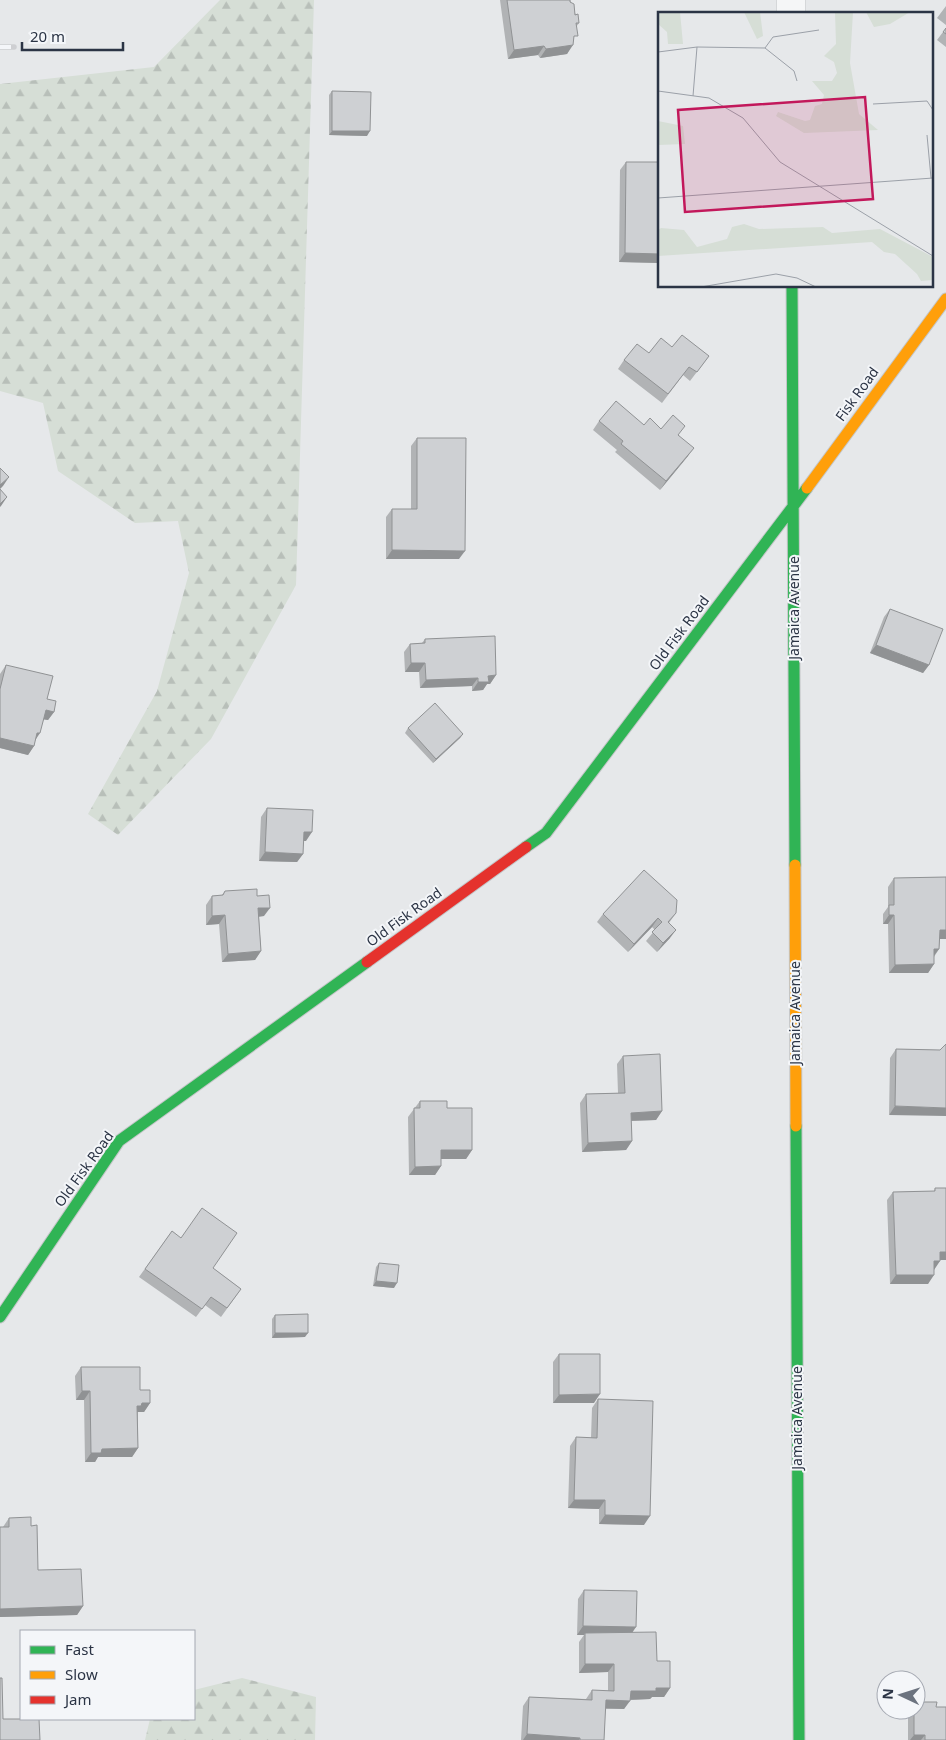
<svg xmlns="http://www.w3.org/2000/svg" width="946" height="1740" viewBox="0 0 946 1740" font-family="'Noto Sans',sans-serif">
  <defs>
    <pattern id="forest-firs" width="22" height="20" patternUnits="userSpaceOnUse" patternTransform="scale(1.25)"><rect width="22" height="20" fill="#d6ded6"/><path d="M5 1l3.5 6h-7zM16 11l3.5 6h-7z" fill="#b8bfb9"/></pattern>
  </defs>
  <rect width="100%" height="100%" fill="#e6e8ea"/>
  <path fill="url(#forest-firs)" d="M220,0H314L296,585L211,739L118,835L88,814L157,691L189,573L178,521L135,523L58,471L43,403L0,391V84L154,67Z
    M242,1678L316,1697L315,1740H145L150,1719H194V1690Z"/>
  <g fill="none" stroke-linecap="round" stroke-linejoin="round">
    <defs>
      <path id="street" d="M791,0V14"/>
      <path id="fast" d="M792,286L795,865
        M526,847L546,833L807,488
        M796,1126L799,1740
        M0,1317L119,1141L367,962"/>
      <path id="slow" d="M807,488L946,299
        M795,865L796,1126"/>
      <path id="jam" d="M367,962L526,847"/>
    </defs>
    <use href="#street" stroke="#c4c6c8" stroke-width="29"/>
    <use href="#fast" stroke="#c4c6c8" stroke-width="13"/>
    <use href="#slow" stroke="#c4c6c8" stroke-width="13"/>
    <use href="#jam" stroke="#c4c6c8" stroke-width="13"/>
    <use href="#street" stroke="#f5f6f7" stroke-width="28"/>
    <use href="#fast" stroke="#30b455" stroke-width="11"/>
    <use href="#slow" stroke="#ff9f0a" stroke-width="11"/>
    <use href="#jam" stroke="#e5322d" stroke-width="11"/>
    <defs>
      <path id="rail" d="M0,47H14"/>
    </defs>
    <use href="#rail" stroke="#cecfd2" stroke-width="5.5"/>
    <use href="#rail" stroke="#f4f6f9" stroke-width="4" stroke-dasharray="11" stroke-linecap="butt"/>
  </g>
  <path fill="#b1b3b5" d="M500,0H570L579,23L576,27L573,42L567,54L540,58L538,55L508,59Z
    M946,6V25L937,18Z
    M946,28V47L937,40Z
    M332,91L367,136L329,135V95Z
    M626,162L660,263L619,262L620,170Z
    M672,347L709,356L690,381L683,375L662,403L618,369L624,360Z
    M599,421L644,425L661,429L679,435L688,456L660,490L615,452L617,450L593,430Z
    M417,438L459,559H386V517L392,509H411V446Z
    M890,609L929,665L923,673L870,653L884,617Z
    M425,639L496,675L490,684H487L483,690L472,691V686L420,688L419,672H405L404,652L410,644L422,643Z
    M6,665L47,699L54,712L48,720L44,719L35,741L34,746L28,755L0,748V674Z
    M408,728L463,734L460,738L433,763L405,733Z
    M267,808L306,841H303V854L297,862L259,861L261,817Z
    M946,877V939H940L939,949L934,957V964L928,973H889L888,924H883V914L888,907V887L894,878Z
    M225,891L257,896L264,916L259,917L261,951L255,960L222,962L219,924L206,925V905L212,896L222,895Z
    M676,913L669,923L670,938L657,952L646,941L655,930L652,927L628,952L597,922L603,914Z
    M896,1049L940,1050L889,1115L890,1058Z
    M623,1056L662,1111L656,1120L631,1121L632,1141L626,1150L582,1152L580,1103L586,1094L618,1093L617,1064Z
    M420,1101L447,1108L472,1150L466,1159H441V1166L435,1175H409L408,1117Z
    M935,1188L940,1260L934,1269L928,1284H890L887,1200L893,1192L934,1191Z
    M172,1231L213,1268L241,1289L221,1317L205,1305L196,1317L139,1277Z
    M379,1263L394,1288L373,1286L376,1267Z
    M275,1315L305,1337L272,1338V1319Z
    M559,1354L594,1403H553V1362Z
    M81,1367L140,1390L150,1403L144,1412H138V1448L132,1457H98L95,1462H85L84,1400H76L75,1376Z
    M598,1399L644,1525L599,1524V1509L568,1508L570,1446L576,1437L591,1438L592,1408Z
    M9,1518L31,1526L38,1570L83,1606L77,1615L0,1617V1527H3Z
    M584,1590L633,1633L657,1661L670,1688L664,1697H652L650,1699L630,1700L624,1709H605L604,1740H521L523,1706L529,1697L586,1699L592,1690L608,1691V1672L579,1673V1642L584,1635H577L578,1599Z
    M936,1707L946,1740H908V1710H916Z"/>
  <path fill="#909294" d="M573,45L567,54L540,58L546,49Z
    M544,46L538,55L508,59L514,50Z
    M332,131H370L367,136L329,135Z
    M625,253L660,254V263L619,262Z
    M694,448L688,456L660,490L666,481Z
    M9,477L3,486L0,489V485Z
    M7,497L1,506L0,507V504Z
    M392,550L465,551L459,559H386Z
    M876,645L929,665L923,673L870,653Z
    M411,663H425L419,672H405Z
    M496,675L490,684H487L483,690L472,691L478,682L488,676Z
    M478,678L472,686L420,688L426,680Z
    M46,710L54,712L48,720L40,719Z
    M37,733H40L34,742Z
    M463,734L460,738L433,763L436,759Z
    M0,738L34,746L28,755L0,748Z
    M304,832H312L306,841H298Z
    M265,852L303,854L297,862L259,861Z
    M258,908H270L264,916L252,917Z
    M225,915L219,924L206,925L212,916Z
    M889,915H894L888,924H883Z
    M658,918L652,927L628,952L634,944Z
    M676,930L670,938L657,952L663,943Z
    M940,930H946V939H934Z
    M934,949H939L933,957Z
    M261,951L255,960L222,962L228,954Z
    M934,964L928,973H889L895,965Z
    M895,1106L946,1108V1116L889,1115Z
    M662,1111L656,1120L625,1121L631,1113Z
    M632,1141L626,1150L582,1152L588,1143Z
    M441,1150H472L466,1159H435Z
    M441,1166L435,1175H409L415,1167Z
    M940,1252H946V1260H934Z
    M934,1261H940L934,1270Z
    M896,1275H934L928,1284H890Z
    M376,1281L397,1283L394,1288L373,1286Z
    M275,1333H308L305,1337L272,1338Z
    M82,1391H90L84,1400H76Z
    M600,1394L594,1403H553L559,1395Z
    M142,1403H150L144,1412H137V1406Z
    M138,1448L132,1457H98L95,1462H85L91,1453L102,1449Z
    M574,1500H605L599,1509L568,1508Z
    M605,1515L650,1516L644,1525L599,1524Z
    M83,1606L77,1615L0,1617V1609Z
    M583,1626L636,1627L630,1636L585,1633L584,1635H577Z
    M585,1664H614L608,1672L579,1673Z
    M656,1688H670L664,1697H652L650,1699L625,1700L631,1691Z
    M606,1700L630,1701L624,1709L600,1708Z
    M527,1734L580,1738L579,1740H523Z
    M914,1735H925L921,1740H910Z"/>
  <path fill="#ced0d3" stroke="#909294" d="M507,0H570V2L574,4L575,15L578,14L579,23H576L578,36H574L573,45L546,49L544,46L514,50Z
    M946,28V34L943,32Z
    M332,91L371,92L370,131H332Z
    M626,162H660V254L625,253Z
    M682,335L709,356L697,372L689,367L668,394L624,360L637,344L649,353L661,338L672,347Z
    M616,401L644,425L650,418L661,429L673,415L685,426L678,435L694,448L666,481L621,444L623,441L599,421Z
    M417,438H466L465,551L392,550V509H417Z
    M0,468L9,477L0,485Z
    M0,489L7,497L0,504Z
    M890,609L943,629L929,665L876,645Z
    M495,636L496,675L488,676L489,682H478V678L426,680L425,663H411L410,644L425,643V639Z
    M6,665L53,676L47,699L56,701L54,712L46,710L40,733H37L34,746L0,738V689Z
    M435,703L463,734L436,759L408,728Z
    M267,808L313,810L312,832H304L303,854L265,852Z
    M644,870L677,900L676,913L668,922L676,930L663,943L652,932L662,922L658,918L634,944L603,914Z
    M946,877V930H940L939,949H934V964L895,965L894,915H889V905H894V878Z
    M257,889V896L269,895L270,908H258L261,951L228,954L225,915L212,916V896L223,895L225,891Z
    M946,1044V1108L895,1106L896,1049L940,1050Z
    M660,1054L662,1111L631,1113L632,1141L588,1143L586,1094L625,1093L623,1056Z
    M420,1101H447V1108H472V1150H441V1166L415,1167L414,1108H420Z
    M935,1188H946V1252H940V1261H934V1275H896L893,1192L935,1191Z
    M202,1208L237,1233L213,1268L241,1289L227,1308L211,1297L202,1309L145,1269L172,1231L181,1238Z
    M379,1263L399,1265L397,1283L376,1281Z
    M308,1314V1333H275V1315Z
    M559,1354H600V1394L559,1395Z
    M81,1367H140V1390H150V1403H142L141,1406H137L138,1448L102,1449L101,1453H91L90,1391H82Z
    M598,1399L653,1401L650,1516L605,1515V1500H574L576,1437L597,1438Z
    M31,1517V1526L37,1525L38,1570L81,1569L83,1606L0,1609V1527H9V1518Z
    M584,1590L637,1591L636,1627L583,1626Z
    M656,1632L657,1661H670V1688H656V1691H631L630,1701L606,1700L604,1740H580V1738L527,1734L529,1697L592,1700V1690L614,1691V1664H585V1633Z
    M0,1678H2L3,1719H39L40,1740H0Z
    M916,1702H937L936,1707H946V1740H925V1735H914V1710H916Z"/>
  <g text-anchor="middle" stroke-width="4" stroke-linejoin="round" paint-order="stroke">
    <g font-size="14" fill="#2b3445" stroke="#f4f6f9">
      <text transform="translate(857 394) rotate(-54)" y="5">Fisk Road</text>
      <text transform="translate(794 608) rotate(-90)" y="5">Jamaica Avenue</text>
      <text transform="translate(679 633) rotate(-53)" y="5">Old Fisk Road</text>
      <text transform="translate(404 917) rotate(-36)" y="5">Old Fisk Road</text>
      <text transform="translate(795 1013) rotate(-90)" y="5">Jamaica Avenue</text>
      <text transform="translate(84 1169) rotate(-54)" y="5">Old Fisk Road</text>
      <text transform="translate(797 1418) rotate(-90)" y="5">Jamaica Avenue</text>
    </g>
  </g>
  <g transform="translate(658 12)">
    <rect width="275" height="275" fill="#e6e8ea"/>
    <path d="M0,0H22L25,32H10L9,20L0,12ZM86,0H102L105,24L99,27ZM177,0H195L192,51L201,102L220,118L146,121L118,104L120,100L147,109L152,108L157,94L164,92L166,83L154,69H174L179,61L176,50L166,44L178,32ZM208,0H252L232,12L216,15ZM0,109L25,114L27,132L0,133ZM86,212L101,217L165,215L174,221L222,217L275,245V268L263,269L259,262L237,242L226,240L214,230L0,244V218L3,216L26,218L39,235L69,227L74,215Z" fill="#d6ded6"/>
    <path fill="none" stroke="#9ba0a8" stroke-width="1" d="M107,36L115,25L161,18M0,40L39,35L107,36L136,59L139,69M0,79L51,86L85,106L122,150L275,244M35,84L39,35M215,92L269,89L275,98M269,123L273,166M0,186L275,166M43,275L118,262L139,266L158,275"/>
    <path fill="#c2185b" fill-opacity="0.15" stroke="#c2185b" stroke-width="2.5" d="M207,85L215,187L27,200L20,98Z"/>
    <rect width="275" height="275" fill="none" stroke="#2b3445" stroke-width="2.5"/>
  </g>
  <rect x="20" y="1630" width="175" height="90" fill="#f4f6f9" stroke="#a4a8b1"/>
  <rect x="30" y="1646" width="25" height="8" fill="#30b455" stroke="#a4a8b1"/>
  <text x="65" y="1655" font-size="15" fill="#2b3445">Fast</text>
  <rect x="30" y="1671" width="25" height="8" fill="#ff9f0a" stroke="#a4a8b1"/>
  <text x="65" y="1680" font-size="15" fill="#2b3445">Slow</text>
  <rect x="30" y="1696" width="25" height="8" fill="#e5322d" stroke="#a4a8b1"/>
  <text x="65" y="1705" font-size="15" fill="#2b3445">Jam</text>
  <g transform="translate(901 1695) rotate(274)"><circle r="24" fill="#f4f6f9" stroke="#a4a8b1"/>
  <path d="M0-4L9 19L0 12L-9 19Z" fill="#6c737f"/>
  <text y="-8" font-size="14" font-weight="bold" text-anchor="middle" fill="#2b3445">N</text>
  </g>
  <path d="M22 42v8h101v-8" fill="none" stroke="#2b3445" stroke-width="2.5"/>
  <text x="30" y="42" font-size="15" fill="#2b3445" stroke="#f4f6f9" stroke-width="4" paint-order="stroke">20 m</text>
</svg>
